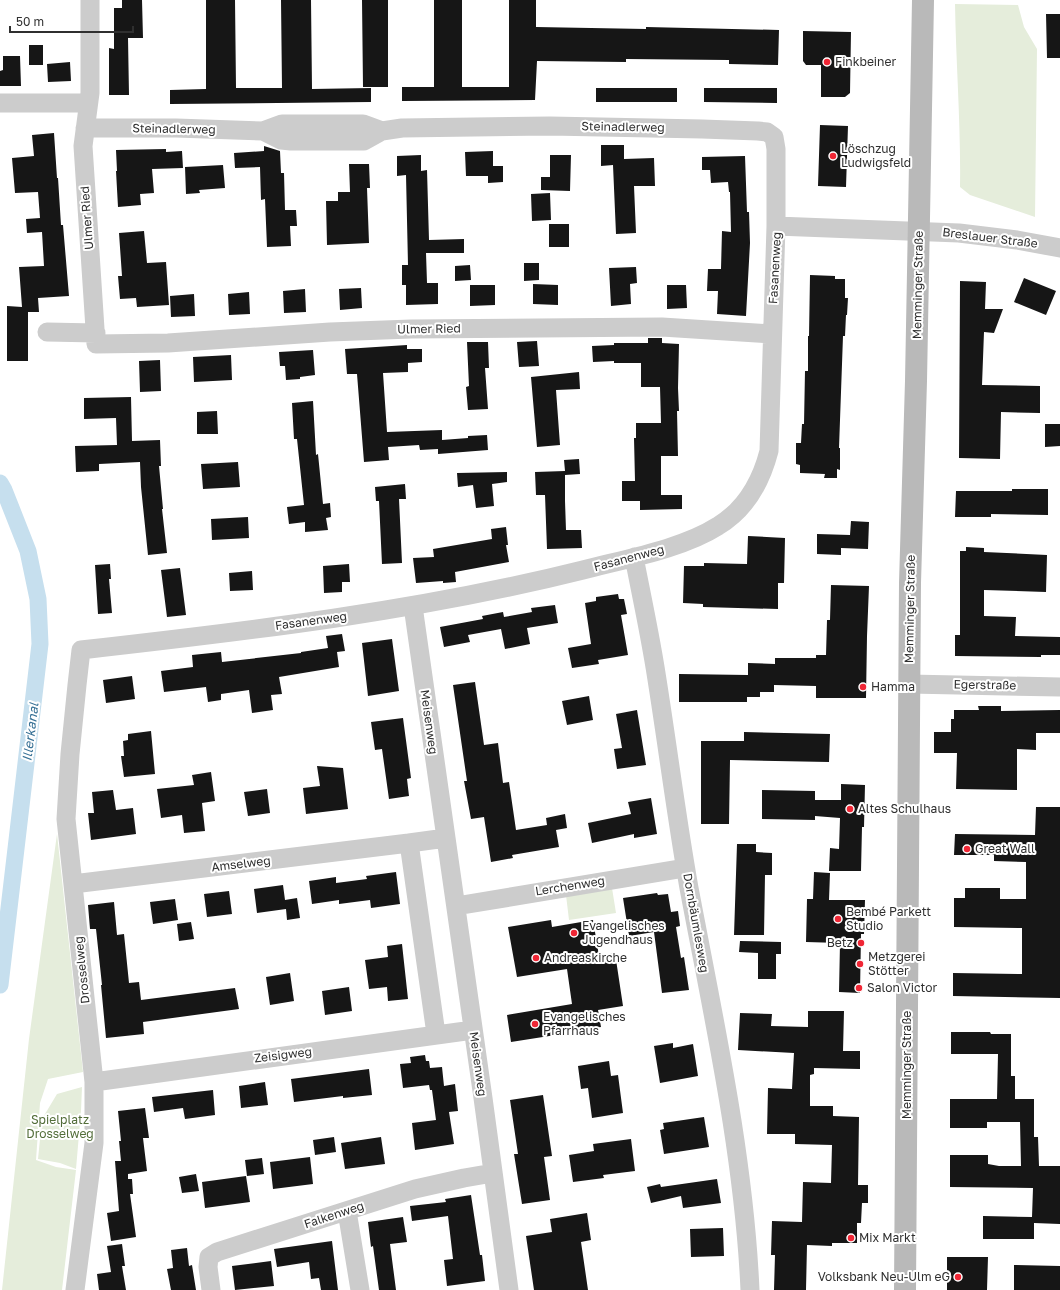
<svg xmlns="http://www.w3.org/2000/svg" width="1060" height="1290" viewBox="0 0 1060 1290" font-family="'Golos Text',sans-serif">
  <rect width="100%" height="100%" fill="#fff"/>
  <path fill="#e5eddb" d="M955,4L1018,5L1024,27L1037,49L1035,217L970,195L960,187C961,126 956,65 955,4Z
    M57,834L83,1072L48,1079L40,1103L36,1160L56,1167L76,1170L62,1290H2L29,1039Z
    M612,888L616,913L569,920L566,895Z
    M82,1087L81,1111L76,1169L60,1163L38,1159L42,1119L57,1094Z"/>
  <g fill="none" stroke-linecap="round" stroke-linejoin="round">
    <path stroke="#c6dfee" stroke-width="17" d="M0,483L4,490L28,551L38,599L40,644L0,985"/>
  </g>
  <path fill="#161616" d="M122,0H142L143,38H128L129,95H109V48L114,49V8H122Z
    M206,0H235L236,88H282L281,0H311L312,89L371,88V102L170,104V90L206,89Z
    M362,0H388V87H363Z
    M434,0H462V87H509V0H536V27L646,29V27L779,30L778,65L729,64V60L626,59V62L537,61L535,100L402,101V87H434Z
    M1046,14H1060V58H1047Z
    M803,31L851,32L850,93L845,97H821V65H806L803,61Z
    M29,45H43V65H29Z
    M3,56H20L21,86H0V71L3,70Z
    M70,62L71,81L48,82L47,64Z
    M596,88H677V102H596Z
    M704,88H777V103L704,102Z
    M820,125L848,126L846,187L818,186Z
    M54,133L57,178H58L61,225H63L69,296L38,298L39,312H28V361H7V306L22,307L19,267L44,266L42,232L27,233L26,219L40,218L38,192L15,193L12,158L34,156L32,135Z
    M601,145H624V159L654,158L655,186H634L636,233L616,234L613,165L601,166Z
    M264,146L280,151L281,173H284L285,210H296L297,226H290L291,246L267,247L265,199L261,200L260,167L235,168L234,153L264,151Z
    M166,149V152L182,151L183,168L152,169L154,193L140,194L141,205L118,207L116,171H117L116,150Z
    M493,151V166H503V182L488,183V176H466L465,152Z
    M421,155V171L427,170L429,240L464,239V253H426L427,283H438V304L406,305V285H402V265H408L406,175L397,176V156Z
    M550,155H571L570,191L541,190V177H550Z
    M745,156L747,212H749L750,243L746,316L717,314L718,291H707L708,269H721L722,231L731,232L730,192H729L728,182L711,183L710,170H702V157Z
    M349,164H369L370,188H367L369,243L327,245L326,201H338V192H350Z
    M223,165L225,188L199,190L200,193L186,194L185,167Z
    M550,193L551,220L532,221L531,194Z
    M549,224H569V247H549Z
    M144,231L147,263L166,262L169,305L137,307L136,298L120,299L118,276H122L119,233Z
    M524,263H539V280L524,281Z
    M470,265L471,280L455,281V266Z
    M636,267L637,283L630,284L631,304L611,306L609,268Z
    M810,275L835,276V279H845V298H848L847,315H846L845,336H843L839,448H840V470L837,469V478H824L825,474L800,473V465L796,464V443H801L802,424H804L805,371H808V336H809Z
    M1024,278L1056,291L1046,315L1014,302Z
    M960,281L986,282L985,309H1003L994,333L984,332L982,385L1040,386V413L1001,412L1000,459L959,458Z
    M533,284L558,285V305L533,304Z
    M470,285H495V305L470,306Z
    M667,285H686L687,308L667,309Z
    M361,288L362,308L340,310L339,289Z
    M305,289L306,312L284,313L283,291Z
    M249,292L250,314L229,315L228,294Z
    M194,294L195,316L171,317L170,296Z
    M648,338H662V343L679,344L678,388L679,411H677L678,456H661V495H682V509L640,510V501H622V481H635L634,438H636V423H661L660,387H641V363H614V361L593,362L592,346L614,345V343H648Z
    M537,341L539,366L519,367L517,342Z
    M467,342H488L489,368H485L488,409L468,410L466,387L469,386Z
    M407,345V349H422V362L408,363V372L383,373L387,432L442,430V440L468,438V436L487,435L488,450L438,454V449L420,450L419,445L388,447L389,460L364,462L357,374H347L345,349Z
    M313,350L315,375L300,377V379L286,380L285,366H280L279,352Z
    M231,355L232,380L194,382L193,357Z
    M160,360L161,391L140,392L139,361Z
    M579,372L580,389L556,390L560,445L537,447L531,377Z
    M131,397L132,441L160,440L161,466H159L163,509H162L167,553L148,555L141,487L140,462L99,464V471L76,472L75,446L117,445L116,418L84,419V398Z
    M313,401L316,455L318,454L323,504L330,503L331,517L326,518L328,530L305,532V522L289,524L287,507L304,505L297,439H294L292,403Z
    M217,411L218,434H197V412Z
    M1045,424H1060V446L1045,447Z
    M579,459L580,474L565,475V472V501L566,530H581L582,548L547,549L545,495H536L535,472L565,471L564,460Z
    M238,462L240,487L203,489L201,464Z
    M507,472V482L492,484L494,506L476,508L473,485L458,487L457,473Z
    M405,484L406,499H399L402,563L382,564L379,501H376L375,487Z
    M1012,489H1048V515L991,514V517H955L956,491H1012Z
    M248,517L249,538L212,540L211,519Z
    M851,521L869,522L868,549L841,548V555L817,554V534L850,535Z
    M506,527L508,545H506L509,562L455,572L456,582L443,583V581L416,583L413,558L434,557L433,549L492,539L491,529Z
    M748,536L785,538L784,583H778V609L703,607V604L683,603L684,566H704V563L747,564Z
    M966,547L984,548V552L1047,555L1046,592L984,590V616L1016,617L1015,636L1060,637V655H1041V657L955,656V635H960V551H966Z
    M110,564L111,579H109L112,613L98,614L95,565Z
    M349,564L350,582H342V592L324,593L323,566Z
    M180,568L186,615L167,617L161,570Z
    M252,571L253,590L230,591L229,573Z
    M831,585L869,586L867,636L866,698H816V686L774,685V692H760V697H747V702H679V674L748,675V663L775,664V658H816V655H826L827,620H830Z
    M618,594L619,599H624L627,614L621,615L628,655L598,660L599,664L572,668L568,648L591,644L585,603L596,601V597Z
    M555,605L558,623L527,628L530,644L505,649L501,629L468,635L470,642L444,647L440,627L483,619L482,616L503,612L504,617L532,612L531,608Z
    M342,634L345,651L337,652L339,667L279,677L282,694L271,695L273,710L252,713L249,690L221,694V700L208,702L206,687L164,692L161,671L193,667L192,655L221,652L222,662L301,653V652L328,648L326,636Z
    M392,639L399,691L368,696L362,643Z
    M132,676L135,699L106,703L103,680Z
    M475,682L484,745L498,743L503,783L509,782L516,830L547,825L546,818L565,814L567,828L556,830L559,847L512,855L513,858L491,862L484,817L471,819L464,781H467L453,685Z
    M589,696L593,720L567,725L562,701Z
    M978,706H1001V711L1060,710V733H1036V750L1017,749V790L956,789L957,753H934V732H951V719H954V710H979Z
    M637,710L646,765L617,769L614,749L622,748L616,714Z
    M403,718L411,778L407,779L409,796L389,799L382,749L375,750L371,722Z
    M151,731L155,774L124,777L121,756H124L123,741L128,740V734Z
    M744,732L830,734L829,762L730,760L729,824H701V741H744Z
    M317,766L343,768L348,809L306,814L303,788L320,786Z
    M211,772L215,801L202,803L205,831L184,833L182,815L161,818L157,789L194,785L192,775Z
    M841,784L865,785L864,827H862L861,871H829L830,848L839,849L840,818L815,816V820L762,819V790L815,791V800H841Z
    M267,789L270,813L248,816L244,792Z
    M113,790L116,810L133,808L136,834L91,840L88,813H94L92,792Z
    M651,798L657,834L634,838V834L592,843L588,823L631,814L628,802Z
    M1036,807H1060V998L953,996V973L1022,974V928L954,927V898H965V888H1000V899H1026V862L994,861V855H954L955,834L1035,835Z
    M737,844H756V852L772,853V875H765L764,935H734Z
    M396,872L400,904L371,908L370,900L339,904V900L312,904L309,881L336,877V883L367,879L366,876Z
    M814,872L830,873L829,900H865L864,934H861L860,993L839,992L840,943L806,942L807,899H813Z
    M283,885L285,900L297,898L300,918L287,920L286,909L257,913L254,889Z
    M229,891L232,914L207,917L204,894Z
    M657,893L658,895L668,894L671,912L678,911L680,926L676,927L681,958L684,957L689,990L662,993L654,932L629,936L623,898Z
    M175,899L178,920L153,924L150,902Z
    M114,902L117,935L124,934L129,983L139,982L141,1000L235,988L239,1009L143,1022L144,1034L106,1038L101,985H102L96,929H90L88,905Z
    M551,920L552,927L593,920L599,956L615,953L623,1006L598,1010L601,1027L562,1032V1034L511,1042L507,1015L572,1004L567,969L517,977L508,927Z
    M191,922L194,939L179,941L177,924Z
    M740,941L781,942V954H776V979H758V953L739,952Z
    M402,944L408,999L388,1001L387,987L369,989L365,960L388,957L387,946Z
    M290,973L294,1001L270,1005L266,977Z
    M349,987L352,1011L325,1015L322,991Z
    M808,1011H844L843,1051H860V1069L814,1068V1074L810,1075V1106H833V1116L859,1117L858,1185H868V1203H862L861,1223H857V1243H832V1246L807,1245L806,1290H774L775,1255H771L772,1221L802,1222L803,1182L831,1183L832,1145L795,1144V1134H767L768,1088L792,1089L794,1053L738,1050L740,1013L772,1014L771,1026L808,1027Z
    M951,1032H990L991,1034H1011V1076H1015V1099H1034V1137H1038L1039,1166H1060V1224L1034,1223V1239H983V1216L1032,1217L1033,1188L950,1187V1155H988V1164L999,1166H1021L1020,1122H987V1128H950V1099H997L998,1054H951Z
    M673,1043V1048L693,1044L698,1076L660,1083L654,1046Z
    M425,1055L426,1061H429L430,1068L442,1067L444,1086L455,1084L458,1111L449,1112L454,1144L415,1150L412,1123L436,1120L432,1090H430L429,1085L403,1088L400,1064L411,1063L410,1057Z
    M609,1061L611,1076L618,1075L623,1113L592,1118L588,1088L581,1089L578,1066Z
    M369,1069L372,1095L343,1098V1096L294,1102L291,1079Z
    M265,1082L268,1105L241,1108L239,1086Z
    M213,1090L215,1115L185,1119L183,1108L154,1112L152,1097Z
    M543,1095L552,1156L544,1157L550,1200L522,1204L514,1154H518L510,1100Z
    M145,1108L149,1138H143L147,1171L128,1174V1179H132L133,1194H130L136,1237L111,1241L107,1213L119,1211L115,1161H121L119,1141H121L118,1111Z
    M704,1117L709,1147L664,1154L660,1130L664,1129L663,1123Z
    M334,1137L336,1152L315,1155L313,1140Z
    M381,1137L385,1164L345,1169L341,1143Z
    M631,1139L635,1171L603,1175L604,1178L573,1182L569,1155L594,1151L593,1144Z
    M310,1157L313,1184L273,1189L270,1162Z
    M262,1158L264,1174L247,1176L245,1160Z
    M196,1174L199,1191L182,1193L179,1177Z
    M246,1176L250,1202L205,1208L202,1182Z
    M717,1179L721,1203L683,1208L681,1196L651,1203L647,1187L660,1184L661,1187Z
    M471,1195L480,1255H482L485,1281L447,1286L444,1260L453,1259L448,1216L412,1221L410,1206L446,1202L445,1199Z
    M587,1213L591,1240L581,1242L588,1290H534L526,1236L552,1232L550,1219Z
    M403,1217L407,1242L390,1244L396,1290H379L373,1246L371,1247L368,1222Z
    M723,1228L724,1256L691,1257L690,1229Z
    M332,1241L338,1290H321L319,1278L311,1279L309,1262L277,1267L274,1249Z
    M122,1244L125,1266H122L126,1290H99L97,1274L111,1272L107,1246Z
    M187,1248L189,1266L192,1265L196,1290H171L167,1269L173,1268L171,1250Z
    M947,1257H988L987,1290H947Z
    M271,1261L274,1286L235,1290L232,1266Z
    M1014,1265L1060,1266V1290H1014Z"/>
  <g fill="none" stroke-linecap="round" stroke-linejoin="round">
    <path stroke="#ccc" stroke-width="19" d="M90,0V93L83,146L96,344L168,343L330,332L411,329L662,327L772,334
      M0,103H88
      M85,128H176L263,131L282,124H363L382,131
      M776,226L959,233L1017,240L1060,248
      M47,332L96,333
      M634,557C641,593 649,630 655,667C667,741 676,815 689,888C714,1021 744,1155 750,1290
      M413,606L483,1098L509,1290
      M909,684L1060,687
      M73,884L409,843
      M456,906L685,868
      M436,1034L409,843L446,838
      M94,1082L473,1030
      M347,1211L360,1290
      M75,1290L94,1143V1082L66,819L70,754L77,685L81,650C250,631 419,611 583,570C625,559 682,549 718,526C746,509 761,482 769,451L776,226V149L774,137L767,132L758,131L702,129L550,126L474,127L402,128L382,131L364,141H291L281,140L263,131
      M211,1290L208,1267L209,1257L217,1252L415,1189L464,1178L493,1173"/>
    <path stroke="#b9b9b9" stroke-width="22" d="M905,1290L910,583L916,381L923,0"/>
  </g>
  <g fill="#f02635" stroke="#fff" stroke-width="1.5">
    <circle cx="827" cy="62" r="4"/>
    <circle cx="833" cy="156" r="4"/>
    <circle cx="863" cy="687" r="4"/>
    <circle cx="850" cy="809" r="4"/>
    <circle cx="967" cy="849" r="4"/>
    <circle cx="838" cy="919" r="4"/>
    <circle cx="574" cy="933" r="4"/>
    <circle cx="861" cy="943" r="4"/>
    <circle cx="536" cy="958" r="4"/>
    <circle cx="860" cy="964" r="4"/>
    <circle cx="859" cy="988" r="4"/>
    <circle cx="535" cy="1024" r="4"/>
    <circle cx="851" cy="1238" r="4"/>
    <circle cx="958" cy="1277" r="4"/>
  </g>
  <g text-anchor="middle" stroke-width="4" stroke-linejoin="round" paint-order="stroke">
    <g font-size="12" fill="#2f2f2f" stroke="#fff" text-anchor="start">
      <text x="835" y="66">Finkbeiner</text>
      <text x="841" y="153">Löschzug<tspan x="841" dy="14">Ludwigsfeld</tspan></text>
      <text x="871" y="691">Hamma</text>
      <text x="858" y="813">Altes Schulhaus</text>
      <text x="975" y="853">Great Wall</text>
      <text x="846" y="916">Bembé Parkett<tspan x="846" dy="14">Studio</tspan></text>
      <text x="582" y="930">Evangelisches<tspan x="582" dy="14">Jugendhaus</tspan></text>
      <text x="853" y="947" text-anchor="end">Betz</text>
      <text x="868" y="961">Metzgerei<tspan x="868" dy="14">Stötter</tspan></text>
      <text x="544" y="962">Andreaskirche</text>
      <text x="867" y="992">Salon Victor</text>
      <text x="543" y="1021">Evangelisches<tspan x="543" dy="14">Pfarrhaus</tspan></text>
      <text x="859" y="1242">Mix Markt</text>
      <text x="950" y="1281" text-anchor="end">Volksbank Neu-Ulm eG</text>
    </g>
    <g font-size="12" fill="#2f2f2f" stroke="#fff">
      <text transform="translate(623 127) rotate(1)" y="4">Steinadlerweg</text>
      <text transform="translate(174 129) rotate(1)" y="4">Steinadlerweg</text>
      <text transform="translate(87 218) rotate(-94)" y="4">Ulmer Ried</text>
      <text transform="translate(990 238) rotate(7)" y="4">Breslauer Straße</text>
      <text transform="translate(775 268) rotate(-87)" y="4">Fasanenweg</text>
      <text transform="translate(918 285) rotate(-89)" y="4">Memminger Straße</text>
      <text transform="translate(429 329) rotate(-1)" y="4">Ulmer Ried</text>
      <text transform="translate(629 558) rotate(-15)" y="4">Fasanenweg</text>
      <text transform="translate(910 609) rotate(-89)" y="4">Memminger Straße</text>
      <text transform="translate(311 621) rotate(-8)" y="4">Fasanenweg</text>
      <text transform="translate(985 685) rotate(1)" y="4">Egerstraße</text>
      <text transform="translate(429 722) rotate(82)" y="4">Meisenweg</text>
      <text transform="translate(241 864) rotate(-7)" y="4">Amselweg</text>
      <text transform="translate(570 886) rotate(-9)" y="4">Lerchenweg</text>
      <text transform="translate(696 923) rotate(80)" y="4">Dornbäumlesweg</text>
      <text transform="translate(82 970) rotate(-96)" y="4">Drosselweg</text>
      <text transform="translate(283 1055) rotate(-7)" y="4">Zeisigweg</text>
      <text transform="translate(478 1064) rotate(82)" y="4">Meisenweg</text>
      <text transform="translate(907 1065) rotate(-90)" y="4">Memminger Straße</text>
      <text transform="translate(334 1215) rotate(-18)" y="4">Falkenweg</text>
    </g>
    <g font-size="12" fill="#526d39" stroke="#fff">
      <text x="60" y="1124">Spielplatz<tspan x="60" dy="14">Drosselweg</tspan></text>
    </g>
    <g font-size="13" font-style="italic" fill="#377196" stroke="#fff">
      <text transform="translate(30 732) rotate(-83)" y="5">Illerkanal</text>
    </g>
  </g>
  <path d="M10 26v6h123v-6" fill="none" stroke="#2f2f2f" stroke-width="2"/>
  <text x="16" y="26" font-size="12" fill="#2f2f2f" stroke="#ffffff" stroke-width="3" paint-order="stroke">50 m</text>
</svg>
